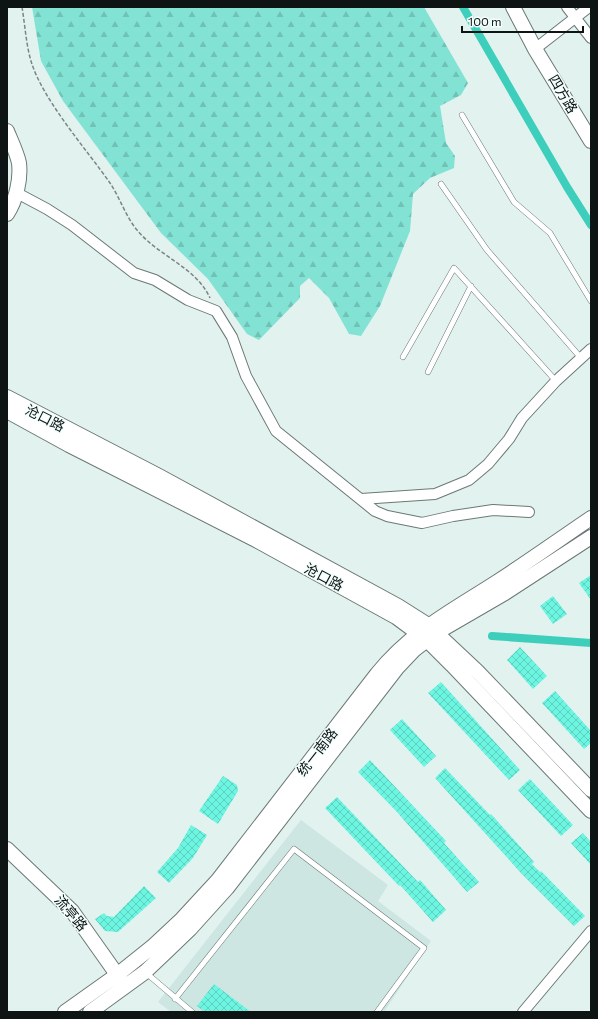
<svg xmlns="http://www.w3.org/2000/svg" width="598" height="1019" viewBox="0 0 598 1019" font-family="Commissioner,'Noto Sans SC',sans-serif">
  <defs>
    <pattern id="forest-firs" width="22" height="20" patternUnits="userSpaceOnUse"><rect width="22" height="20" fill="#82e3d4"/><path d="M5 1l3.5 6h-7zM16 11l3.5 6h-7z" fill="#6fc2b5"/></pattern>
    <pattern id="building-cross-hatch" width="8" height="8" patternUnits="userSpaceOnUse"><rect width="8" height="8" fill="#6cf5e1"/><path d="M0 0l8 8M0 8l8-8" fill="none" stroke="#5cd1c0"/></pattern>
  </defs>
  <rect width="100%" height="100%" fill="#e2f2ef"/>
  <path fill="#cde6e1" d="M301,820L388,885L378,901L431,941L384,1012H171L158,1002Z"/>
  <path fill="url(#forest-firs)" d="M32,7H424L468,83L461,95L440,106L446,143L455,156L454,168L430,178L413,194L410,231L380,306L361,336L349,334L329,298L309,278L300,286V298L259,340L247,334L208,279L161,233L63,101L41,61Z"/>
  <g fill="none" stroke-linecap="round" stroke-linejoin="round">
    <path stroke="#3ecebc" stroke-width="8" d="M463,7L567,187L591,225
      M492,636L591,643"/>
  </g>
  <path fill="url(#building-cross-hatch)" d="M591,575V600L579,583Z
    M553,596L567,614L553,624L540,606Z
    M520,647L547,676L533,689L507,660Z
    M441,682L520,770L509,780L428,693Z
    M555,691L591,731V743L584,749L542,703Z
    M402,719L436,756L424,767L390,730Z
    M370,760L446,841L444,843L479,882L467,892L397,812L358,772Z
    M445,768L490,815L491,814L534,862L532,864L540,872L541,871L585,916L574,926L521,873L435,778Z
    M223,776L237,785L238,791L218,824L199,811Z
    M530,779L573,825L561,836L518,790Z
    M337,797L418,882L420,880L446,910L433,922L400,885L399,886L325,808Z
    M191,825L207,835L193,858L169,883L157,872L178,848Z
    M583,833L591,842V865L571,843Z
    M144,886L156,898L118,932L105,931L95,919L104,913L107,916L114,917Z
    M214,984L251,1012H205L197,1006Z"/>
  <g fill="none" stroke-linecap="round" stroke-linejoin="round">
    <defs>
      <path id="lane" d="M462,115L514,202L550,233L591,301
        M441,184L487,250L581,358
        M403,357L454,268L556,381
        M428,372L471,286
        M145,972L192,1012
        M175,999L294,849L424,948L377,1012"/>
      <path id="street" d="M567,7L591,38
        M535,49L589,7
        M17,193L47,209L72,225L134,273L155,280L188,300L216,311L232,337L246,376L276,431L375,511L387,516L422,523L453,516L493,510L529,512
        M361,499L435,494L469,480L488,464L509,439L522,418L556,381L591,349
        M523,1012L591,931"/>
      <path id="secondary" d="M513,7L535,49L591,141
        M7,131C11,141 17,153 19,163C21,180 16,200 7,214
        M7,397L159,476L398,606L428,625L477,671L591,790
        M7,411L69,445L256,540L396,617L427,640L452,665L591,811
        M7,849L72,911L123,983
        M65,1012L117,975L152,947L182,919L218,880L377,674C412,631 452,611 497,582C529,561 560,539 591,518
        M90,1012L145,972L164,954L190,929L227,888L397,668L414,650L436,633L505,593L591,537"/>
    </defs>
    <use href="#lane" stroke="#6b7976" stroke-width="6"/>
    <use href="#street" stroke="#6b7976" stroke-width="12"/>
    <use href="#secondary" stroke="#6b7976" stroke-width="16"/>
    <path stroke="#7b8684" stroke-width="1.5" stroke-dasharray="4 2" stroke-linecap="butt" d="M22,7C25,25 26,44 31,61C42,99 87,150 110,183C120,198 126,217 137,230C158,256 196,267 210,298"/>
    <use href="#lane" stroke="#fff" stroke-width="5"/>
    <use href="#street" stroke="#fff" stroke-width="10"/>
    <use href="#secondary" stroke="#fff" stroke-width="14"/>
  </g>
  <g text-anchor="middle" stroke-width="3" stroke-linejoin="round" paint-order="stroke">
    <g font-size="14" fill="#0e1413" stroke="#f2fefc">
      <text transform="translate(563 94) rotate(59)" y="5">四方路</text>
      <text transform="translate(45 418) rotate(27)" y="5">沧口路</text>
      <text transform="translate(324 577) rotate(28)" y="5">沧口路</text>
      <text transform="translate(317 752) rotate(-52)" y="5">统一南路</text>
      <text transform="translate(71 913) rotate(50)" y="5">流亭路</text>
    </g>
  </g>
  <rect width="598" height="1019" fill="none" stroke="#0e1413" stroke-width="16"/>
  <path d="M462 26v6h121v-6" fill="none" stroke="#0e1413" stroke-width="2"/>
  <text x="468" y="26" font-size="12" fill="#0e1413" stroke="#f2fefc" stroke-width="3" paint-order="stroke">100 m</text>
</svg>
